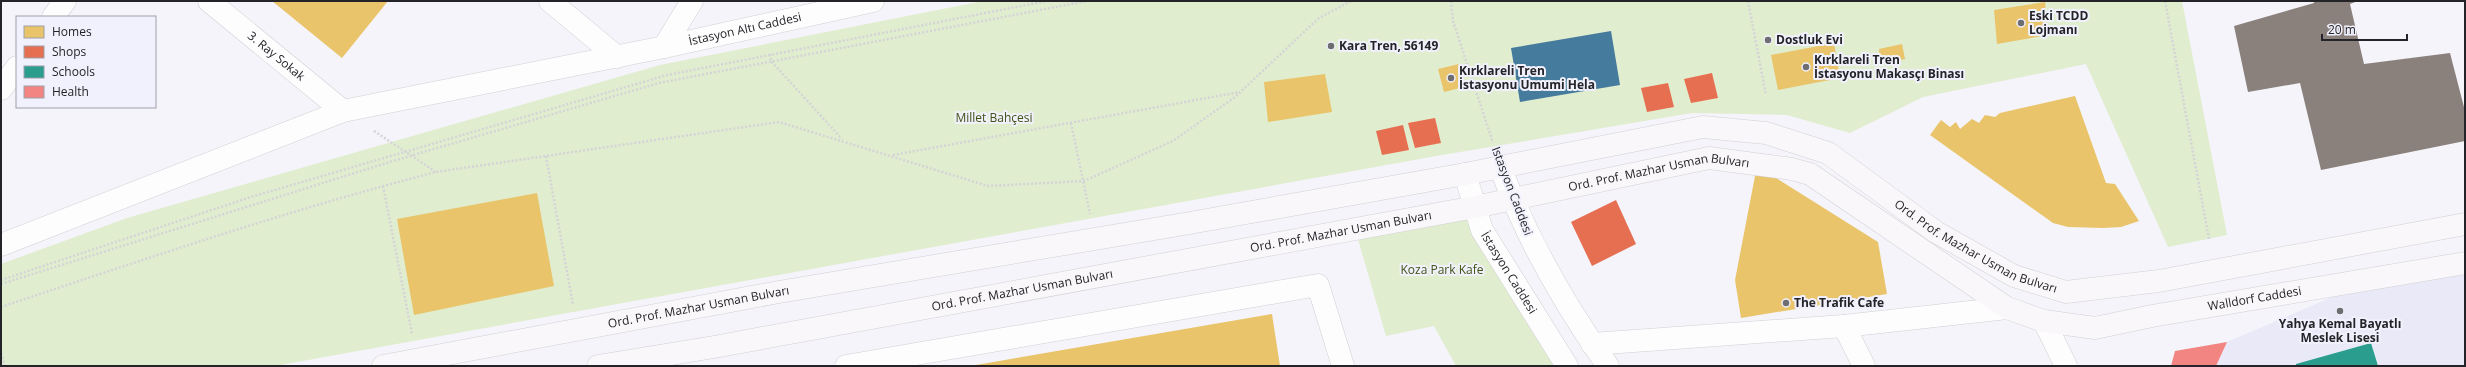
<svg xmlns="http://www.w3.org/2000/svg" width="2466" height="367" viewBox="0 0 2466 367" font-family="'Open Sans',sans-serif">
  <rect width="100%" height="100%" fill="#f4f4fa"/>
  <path fill="#e9e9f7" d="M2465,263V366H2216L2227,342L2372,280Z"/>
  <path fill="#e1edcf" d="M983,1H2182L2227,235L2168,247L2086,64L1923,97L1850,133L1787,115L1692,113L1442,155L275,366H1V264L127,218L660,65Z
    M1475,207L1567,366H1456L1434,326L1386,336L1355,229Z"/>
  <path fill="#e9c46a" d="M272,1H388L342,58Z
    M2045,2L2048,35L1997,44L1994,10Z
    M1834,43L1840,78L1778,90L1771,55Z
    M1902,44L1905,59L1880,64L1879,49Z
    M1459,64L1464,87L1444,92L1438,69Z
    M1325,74L1332,112L1268,122L1264,82Z
    M2075,96L2106,183L2115,184L2139,221L2121,227L2103,228L2068,227L2053,223L1930,135L1941,120L1950,127L1956,122L1960,129L1972,119L1979,123L1985,115L1995,117L2000,113Z
    M1755,176H1773L1878,242L1887,294L1741,318L1735,280Z
    M537,193L554,286L414,315L397,219Z
    M1272,314L1280,366H976V365Z"/>
  <path fill="#e76f51" d="M1712,73L1718,98L1691,103L1684,79Z
    M1668,83L1674,107L1647,112L1641,88Z
    M1435,118L1441,143L1415,148L1408,123Z
    M1403,125L1409,150L1382,155L1376,131Z
    M1616,200L1636,244L1592,266L1571,222Z"/>
  <path fill="#2a9d8f" d="M2371,343L2378,366H2296V364Z"/>
  <path fill="#f28482" d="M2227,342L2216,366H2171L2175,351Z"/>
  <path fill="#457b9d" d="M1611,31L1620,85L1520,102L1511,48Z"/>
  <path fill="#8a817c" d="M2314,1H2358L2350,4L2364,64L2450,53L2465,111V141L2321,170L2300,83L2248,92L2234,26L2314,3Z"/>
  <g fill="none" stroke-linecap="round" stroke-linejoin="round">
    <defs>
      <g id="pedestrian">
        <path d="M1500,166C1526,238 1564,304 1608,366"/>
        <path id="s1" d="M1465,174L1482,230L1567,366"/>
        <path d="M846,366L1318,285L1343,366"/>
      </g>
      <g id="minor">
        <path id="s2" d="M209,1L343,111"/>
        <path d="M550,1L617,57"/>
        <path d="M53,17L65,1"/>
        <path id="s3" d="M664,47L873,1"/>
        <path d="M1,89L17,67"/>
        <path d="M2044,321L2066,366"/>
        <path d="M1844,326L1864,366"/>
        <path d="M1592,344L1844,326L2007,308"/>
      </g>
      <path id="tertiary" d="M1,245L343,111L664,47L692,1"/>
      <g id="secondary">
        <path id="s4" d="M383,366L779,292L1190,223L1465,174L1703,127L1766,133L1828,153L1936,232L2014,276L2066,292L2159,281L2465,224"/>
        <path id="s5" d="M598,366L714,347L1475,207L1709,158L1792,169L1810,174L2007,308L2044,321L2095,328L2152,316L2465,263"/>
      </g>
    </defs>
    <use href="#pedestrian" stroke="#d0d0d4" stroke-width="23"/>
    <use href="#minor" stroke="#d0d0d4" stroke-width="23"/>
    <use href="#tertiary" stroke="#d0d0d4" stroke-width="23"/>
    <use href="#secondary" stroke="#d0d0d4" stroke-width="23"/>
    <path stroke="#d4d4d7" stroke-width="2.5" stroke-dasharray="2 2" stroke-linecap="butt" d="M1451,1L1453,21L1493,143
      M1748,1L1766,95
      M2165,1L2209,239
      M770,54L771,61L842,139
      M1071,123L1090,214
      M374,131L436,172
      M893,155L1240,92
      M546,156L573,305
      M383,186L412,334
      M1,280L251,197L667,75L1047,1
      M1,284L393,161L659,83L1087,1
      M1,307C145,259 289,210 436,172L779,122L988,186L1084,181L1173,141L1235,97L1319,18L1351,1
      M1,353L5,366"/>
    <use href="#pedestrian" stroke="#fdfdfe" stroke-width="22"/>
    <use href="#minor" stroke="#fdfdfe" stroke-width="22"/>
    <use href="#tertiary" stroke="#fdfdfe" stroke-width="22"/>
    <use href="#secondary" stroke="#faf7fa" stroke-width="22"/>
  </g>
  <g fill="#6d6d72" stroke="#f1f1fd" stroke-width="1.5">
    <circle cx="2021" cy="23" r="4"/>
    <circle cx="1768" cy="40" r="4"/>
    <circle cx="1331" cy="46" r="4"/>
    <circle cx="1806" cy="67" r="4"/>
    <circle cx="1451" cy="78" r="4"/>
    <circle cx="1786" cy="303" r="4"/>
    <circle cx="2340" cy="311" r="4"/>
  </g>
  <g text-anchor="middle" stroke-width="4" stroke-linejoin="round" paint-order="stroke">
    <g font-size="12" font-weight="bold" fill="#242428" stroke="#f1f1fd" text-anchor="start">
      <text x="2029" y="20">Eski TCDD<tspan x="2029" dy="14">Lojmanı</tspan></text>
      <text x="1776" y="44">Dostluk Evi</text>
      <text x="1339" y="50">Kara Tren, 56149</text>
      <text x="1814" y="64">Kırklareli Tren<tspan x="1814" dy="14">İstasyonu Makasçı Binası</tspan></text>
      <text x="1459" y="75">Kırklareli Tren<tspan x="1459" dy="14">İstasyonu Umumi Hela</tspan></text>
      <text x="1794" y="307">The Trafik Cafe</text>
      <text x="2340" y="328" text-anchor="middle">Yahya Kemal Bayatlı<tspan x="2340" dy="14">Meslek Lisesi</tspan></text>
    </g>
    <g font-size="12" fill="#242428" stroke="#f1f1fd">
      <text dy="4" stroke="none"><textPath href="#s3" startOffset="83">İstasyon Altı Caddesi</textPath></text>
      <text dy="4" stroke="none"><textPath href="#s2" startOffset="87">3. Ray Sokak</textPath></text>
      <text dy="4" stroke="none"><textPath href="#s5" startOffset="1079">Ord. Prof. Mazhar Usman Bulvarı</textPath></text>
      <text transform="translate(1512 191) rotate(69)" y="4">Istasyon Caddesi</text>
      <text dy="4" stroke="none"><textPath href="#s5" startOffset="755">Ord. Prof. Mazhar Usman Bulvarı</textPath></text>
      <text dy="4" stroke="none"><textPath href="#s4" startOffset="1646">Ord. Prof. Mazhar Usman Bulvarı</textPath></text>
      <text dy="4" stroke="none"><textPath href="#s1" startOffset="109">İstasyon Caddesi</textPath></text>
      <text dy="4" stroke="none"><textPath href="#s5" startOffset="431">Ord. Prof. Mazhar Usman Bulvarı</textPath></text>
      <text dy="4" stroke="none"><textPath href="#s5" startOffset="1724">Walldorf Caddesi</textPath></text>
      <text dy="4" stroke="none"><textPath href="#s4" startOffset="321">Ord. Prof. Mazhar Usman Bulvarı</textPath></text>
    </g>
    <g font-size="12" fill="#405214" stroke="#f1f1fd">
      <text x="994" y="122">Millet Bahçesi</text>
      <text x="1442" y="274">Koza Park Kafe</text>
    </g>
  </g>
  <rect width="2466" height="367" fill="none" stroke="#242428" stroke-width="4"/>
  <rect x="16" y="16" width="140" height="92" fill="#f1f1fd" stroke="#9f9fa8"/>
  <rect x="24" y="26" width="20" height="12" fill="#e9c46a" stroke="#9f9fa8"/>
  <text x="52" y="36" font-size="12" fill="#242428">Homes</text>
  <rect x="24" y="46" width="20" height="12" fill="#e76f51" stroke="#9f9fa8"/>
  <text x="52" y="56" font-size="12" fill="#242428">Shops</text>
  <rect x="24" y="66" width="20" height="12" fill="#2a9d8f" stroke="#9f9fa8"/>
  <text x="52" y="76" font-size="12" fill="#242428">Schools</text>
  <rect x="24" y="86" width="20" height="12" fill="#f28482" stroke="#9f9fa8"/>
  <text x="52" y="96" font-size="12" fill="#242428">Health</text>
  <path d="M2322 34v6h85v-6" fill="none" stroke="#242428" stroke-width="2"/>
  <text x="2328" y="34" font-size="12" fill="#242428" stroke="#f1f1fd" stroke-width="3" paint-order="stroke">20 m</text>
</svg>
